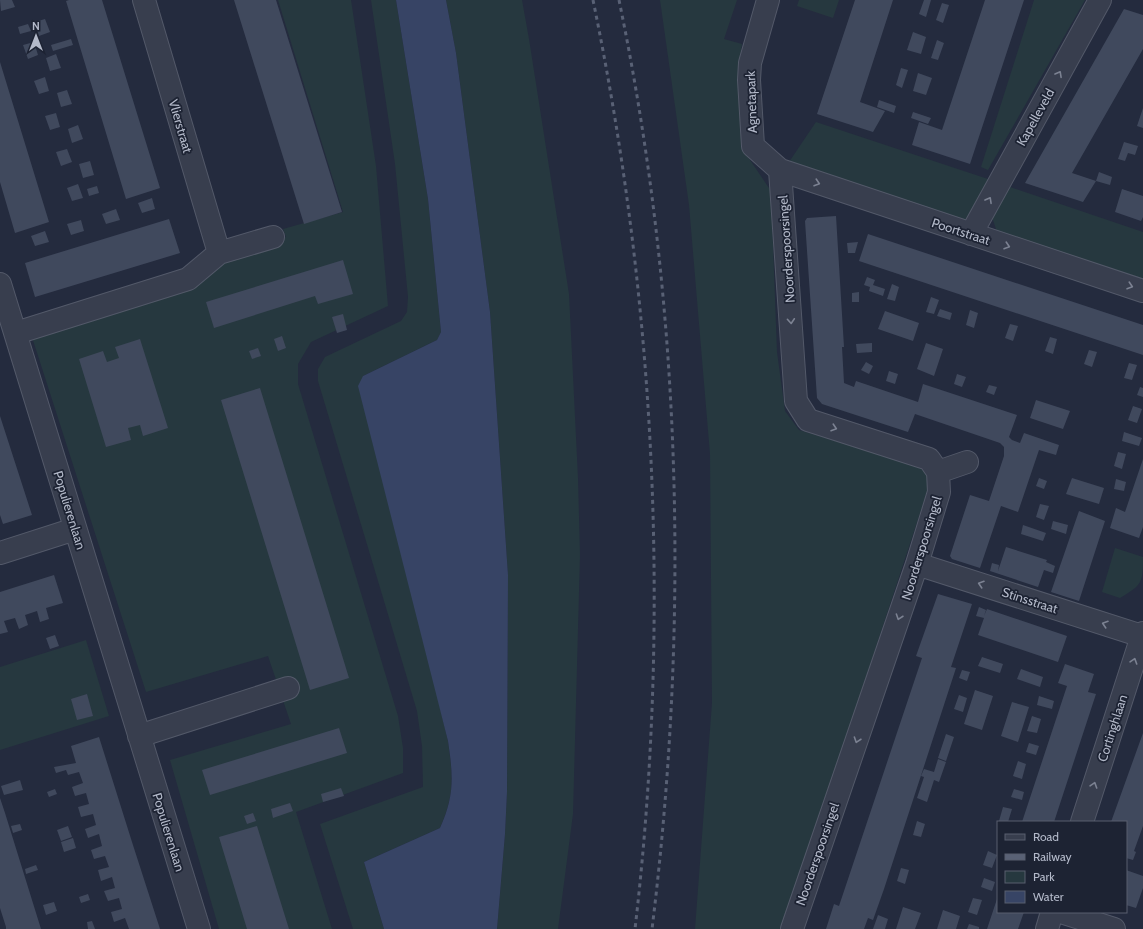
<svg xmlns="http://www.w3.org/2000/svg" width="1143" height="929" viewBox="0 0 1143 929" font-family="Cabin,sans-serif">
  <rect width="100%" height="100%" fill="#242b3e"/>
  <path fill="#26383f" d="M278,0H351L376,166L388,306L311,342L298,364V384L398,716L403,748V773L296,812L332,929H219L170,760L291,724L268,656L146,692L32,337L190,287L204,280L221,261L286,237L283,229L343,212Z
    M371,0H396L428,199L441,332L437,340L363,376L448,741C453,777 455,794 440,828L364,862L384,929H353L320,824L423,787L422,746L417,711L318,381V369L325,357L401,321L407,312L408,297L395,164Z
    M446,0H522L529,39L569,294L578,478L580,555L573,814L558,929H497L505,834L507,792L508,575L490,312L456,53Z
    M660,0H737L724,39L742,44L739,64L741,131L748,157L771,191L777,352L785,411L799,430L917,466L927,473L930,483L783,929H695L712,703L710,454L689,205Z
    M799,0H839L833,18L797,6Z
    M1034,0H1085L988,170L981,167Z
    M816,122L991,180L963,223L787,165Z
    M1007,186L1143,232V282L998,235L991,214Z
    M1115,548L1143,557C1143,583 1142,585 1120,598L1102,592Z
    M86,640L109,716L0,750V667Z"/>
  <path fill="#374465" d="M396,0H446L456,53L490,312L508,575L507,792L505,834L497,929H384L364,862L440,828C455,795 453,775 448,741L358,386L363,376L437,340L441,332L428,199Z"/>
  <path fill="#40495d" d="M0,0H12L15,7L1,11Z
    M69,0H102L160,188L126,199L66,1Z
    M234,0H276L342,212L304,224Z
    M855,0H893L860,102L885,111L873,132L817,114Z
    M924,0H931L926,17L919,14Z
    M985,0H1024L970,164L912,145L919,122L942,130Z
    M942,3L949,5L943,23L936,20Z
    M1124,9L1143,15V49L1072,173L1096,181L1083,202L1025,183Z
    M45,19L50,32L39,36L35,22Z
    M28,24L31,31L20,34L18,27Z
    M913,32L926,37L921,54L907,50Z
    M71,39L73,45L53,51L51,45Z
    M937,40L944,43L938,60L931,58Z
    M34,42L38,55L28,59L23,45Z
    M56,54L61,68L50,71L46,58Z
    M0,62L49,222L15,233L0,182Z
    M901,68L908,70L902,88L896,85Z
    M918,73L932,78L926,95L913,91Z
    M45,77L49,91L39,94L34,81Z
    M67,90L72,104L61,107L57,93Z
    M879,100L896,106L894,113L877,107Z
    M1143,108V128L1137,126Z
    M913,112L931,118L928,124L911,118Z
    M56,113L60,127L50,130L45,116Z
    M78,125L83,139L72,143L68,129Z
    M1124,142L1138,146L1135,155L1128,153L1125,161L1118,159Z
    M67,149L72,162L61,166L56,152Z
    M90,161L94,175L83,178L79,164Z
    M1099,172L1112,177L1110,185L1096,181Z
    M78,184L83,198L72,201L67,188Z
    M97,186L99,193L89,196L87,189Z
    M1122,189L1143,196V217L1141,221L1115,212Z
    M152,198L155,209L142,213L138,203Z
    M116,209L120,220L106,224L102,214Z
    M836,216L844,347H842L844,383L854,387L856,381L918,402L923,384L1017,415L1009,437L1012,440L1020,443L1024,433L1059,445L1056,455L1039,450L1018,512L1001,506L980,568L952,559L950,556L970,495L989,501L1004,456V447L1000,443L915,414L908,432L822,404L817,398L805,221L807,218Z
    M169,219L180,253L35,297L25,263Z
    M81,220L84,231L71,235L67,224Z
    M45,231L49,242L35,246L31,236Z
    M868,234L1143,325V355L859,261Z
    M858,242L855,253H848L847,243Z
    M343,260L353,294L318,304L315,296L214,328L206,302Z
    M867,277L875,280L873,285L885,289L883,296L869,291L870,287L864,285Z
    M892,284L899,287L895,301L887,299Z
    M859,292V302H852V293Z
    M931,297L939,300L934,314L926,312Z
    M940,309L952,313L950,320L937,316Z
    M970,310L978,313L974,328L966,325Z
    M885,311L919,323L913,341L878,329Z
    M343,314L347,330L337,333L332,317Z
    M1010,324L1018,326L1013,341L1005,338Z
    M282,336L286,348L278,351L274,339Z
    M1050,337L1057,339L1053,354L1045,351Z
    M140,339L168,428L143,436L140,425L128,428L131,440L106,447L79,359L103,351L107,362L119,358L115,347Z
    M872,343V352L857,353L856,344Z
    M926,343L943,349L934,376L917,369Z
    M258,348L261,356L252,359L249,351Z
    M1089,350L1097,352L1092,367L1084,364Z
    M866,362L873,366L869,374L861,370Z
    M1129,363L1137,365L1132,380L1124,378Z
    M889,371L898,374L895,384L886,381Z
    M957,374L966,377L962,387L954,384Z
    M989,385L997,387L994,395L986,392Z
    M1140,387L1143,388V397L1137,395Z
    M260,388L349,678L310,690L221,400Z
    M1036,400L1070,411L1063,429L1030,418Z
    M1133,406L1142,409L1137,423L1128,420Z
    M0,416L32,515L3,524L0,515Z
    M1124,432L1142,438L1139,446L1122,441Z
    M1118,452L1126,454L1122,469L1114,466Z
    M1143,459V527L1139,538L1110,528L1116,508L1125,512Z
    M1039,478L1047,481L1044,489L1036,486Z
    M1072,478L1104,488L1099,504L1066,494Z
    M1116,479L1126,482L1124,491L1114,489Z
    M1040,504L1049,506L1044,520L1036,517Z
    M1079,511L1105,521L1079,601L1051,592Z
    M1053,521L1068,525L1066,534L1051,529Z
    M1023,525L1046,533L1043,541L1021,534Z
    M1006,547L1047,560L1046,562L1055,566L1053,573L1044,570L1038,587L990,571L992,563L999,565L998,571Z
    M54,575L63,603L46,608L49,619L40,622L37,611L25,615L28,625L19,629L15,618L4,621L8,632L0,634V592Z
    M938,594L972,604L951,667L956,668L884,889L873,920L868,918L864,929H826L834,904L839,906L922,658L916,656Z
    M979,607L986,610L984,616L987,609L1067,636L1058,662L978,635L984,618L976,616Z
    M55,635L59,646L50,649L46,638Z
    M982,657L1003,664L1000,673L978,666Z
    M1065,664L1094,674L1088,692L1096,694L1054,822H1022L1067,686L1058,683Z
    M1021,669L1043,677L1040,687L1017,679Z
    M962,670L970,672L967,681L959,678Z
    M975,690L993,696L982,730L964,724Z
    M87,694L93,716L77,720L71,699Z
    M959,695L967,698L963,712L954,709Z
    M1039,696L1054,701L1052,709L1037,705Z
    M1012,702L1029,707L1018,742L1001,736Z
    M1032,716L1041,719L1037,733L1027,731Z
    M339,728L347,753L210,795L202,770Z
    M1143,733V826L1134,851L1136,852L1133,860L1126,858V822H1111Z
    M946,734L954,737L946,761L938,758Z
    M99,737L132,842L160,929H129L125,918L114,922L111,912L122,909L119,898L108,901L104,891L115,888L112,877L101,881L98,870L109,867L105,856L94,859L91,850L102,846L99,834L88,838L85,829L96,825L93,814L81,817L78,807L89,804L86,793L75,796L72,787L83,783L79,772L68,775L66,770L56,773L54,767L76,763L71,746Z
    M1029,743L1039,746L1036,755L1026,752Z
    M938,759L946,762L939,782L934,780L927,802L917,798L924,777L921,776L924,769L934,772Z
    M1018,761L1026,764L1022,779L1013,776Z
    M20,780L23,790L4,795L1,786Z
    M341,788L344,796L323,802L321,794Z
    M55,789L57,794L49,797L47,792Z
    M1014,789L1024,792L1022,800L1011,797Z
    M0,798L5,813L41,929H6V927L0,908Z
    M290,803L293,811L273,818L271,809Z
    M1003,807L1012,809L1008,822L999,821Z
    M253,813L256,821L247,824L244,816Z
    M917,821L925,824L921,837L913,835Z
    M20,824L22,830L13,833L11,826Z
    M68,826L72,837L61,841L57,830Z
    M257,826L275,884L289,929H247L219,837Z
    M73,838L76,848L64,852L61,842Z
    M988,851L997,855L992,868L983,865Z
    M36,865L38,870L26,874L25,869Z
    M901,868L909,870L905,884L897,881Z
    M1126,870L1143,876V888L1136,908L1126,905Z
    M984,878L995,882L992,891L981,887Z
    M88,894L90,900L81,903L79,897Z
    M998,896V912H1024L1018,929H987Z
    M973,898L982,900L977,915L968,912Z
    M54,902L57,911L46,915L43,905Z
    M903,907L921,913L915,929H896Z
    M943,910L960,916L956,929H937Z
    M878,915L888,919L885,929H873Z
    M92,921L95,929H88L87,922Z
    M969,924L979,927V929H967Z"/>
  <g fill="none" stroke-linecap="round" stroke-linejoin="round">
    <defs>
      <path id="minor" d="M144,0L219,253
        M768,0L750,63L749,80L753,146L780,170L1143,291
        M780,170L796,401L808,420L929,459L938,472L939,492L917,564L792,929
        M971,234L1100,0
        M0,284L199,929
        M16,333L188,279L219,253L273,237
        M938,472L967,462
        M0,553L75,529
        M917,564L1142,636
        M139,736L288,688
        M1082,822L1143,633
        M1061,912L1114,929
        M1047,929L1052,912"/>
    </defs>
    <use href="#minor" stroke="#535969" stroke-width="24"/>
    <use href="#minor" stroke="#383e4e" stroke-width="22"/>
    <path stroke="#596175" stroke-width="3" stroke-dasharray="4 4" stroke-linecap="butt" d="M593,0C656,305 671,620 635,929
      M619,0C682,304 690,621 652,929"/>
  </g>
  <defs><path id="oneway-chevron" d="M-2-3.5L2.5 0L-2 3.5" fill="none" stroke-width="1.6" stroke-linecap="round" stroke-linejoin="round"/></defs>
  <g stroke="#7c8292">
    <use href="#oneway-chevron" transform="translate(1059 74) rotate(-61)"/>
    <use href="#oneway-chevron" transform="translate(817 183) rotate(18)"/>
    <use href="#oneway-chevron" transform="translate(989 200) rotate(-61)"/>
    <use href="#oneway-chevron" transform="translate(1007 246) rotate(18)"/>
    <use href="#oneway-chevron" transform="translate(1130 286) rotate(18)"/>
    <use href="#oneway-chevron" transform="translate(791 321) rotate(86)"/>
    <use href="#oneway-chevron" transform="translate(834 428) rotate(18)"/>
    <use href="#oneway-chevron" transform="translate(981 584) rotate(-162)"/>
    <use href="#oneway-chevron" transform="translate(899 617) rotate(109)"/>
    <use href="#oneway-chevron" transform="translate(1105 624) rotate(-162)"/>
    <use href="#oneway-chevron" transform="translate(1134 661) rotate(-72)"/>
    <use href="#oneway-chevron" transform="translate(857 740) rotate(109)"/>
    <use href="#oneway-chevron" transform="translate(1094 785) rotate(-72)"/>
  </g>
  <g text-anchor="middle" stroke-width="3.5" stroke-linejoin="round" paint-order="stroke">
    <g font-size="13" fill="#b3b9c9" stroke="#1d2333">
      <text transform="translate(751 102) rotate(-92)" y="5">Agnetapark</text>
      <text transform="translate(1035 117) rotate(-61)" y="5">Kapelleveld</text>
      <text transform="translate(181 126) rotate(74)" y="5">Vlierstraat</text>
      <text transform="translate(961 231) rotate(18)" y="5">Poortstraat</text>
      <text transform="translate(786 249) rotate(-94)" y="5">Noorderspoorsingel</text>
      <text transform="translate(70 510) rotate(73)" y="5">Populierenlaan</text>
      <text transform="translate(921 548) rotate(-73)" y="5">Noorderspoorsingel</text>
      <text transform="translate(1030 600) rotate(18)" y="5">Stinsstraat</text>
      <text transform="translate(1112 728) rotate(-72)" y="5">Cortinghlaan</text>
      <text transform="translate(169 832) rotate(73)" y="5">Populierenlaan</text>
      <text transform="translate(817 854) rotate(-71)" y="5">Noorderspoorsingel</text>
    </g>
  </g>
  <rect x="997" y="821" width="130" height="92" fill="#1d2333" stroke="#595f6f"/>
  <rect x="1005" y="834" width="20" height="6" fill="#383e4e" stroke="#595f6f"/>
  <text x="1033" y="841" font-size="12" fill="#b3b9c9">Road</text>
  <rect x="1005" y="854" width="20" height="6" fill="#596175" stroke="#595f6f"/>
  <text x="1033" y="861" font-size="12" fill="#b3b9c9">Railway</text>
  <rect x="1005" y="871" width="20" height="12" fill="#26383f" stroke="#595f6f"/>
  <text x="1033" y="881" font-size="12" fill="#b3b9c9">Park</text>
  <rect x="1005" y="891" width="20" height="12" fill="#374465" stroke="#595f6f"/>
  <text x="1033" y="901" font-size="12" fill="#b3b9c9">Water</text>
  <g transform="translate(36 36)" stroke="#1d2333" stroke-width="3" paint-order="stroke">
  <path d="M0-3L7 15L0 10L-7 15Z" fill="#b3b9c9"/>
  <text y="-6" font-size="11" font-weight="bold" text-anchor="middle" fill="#b3b9c9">N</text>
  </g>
</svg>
